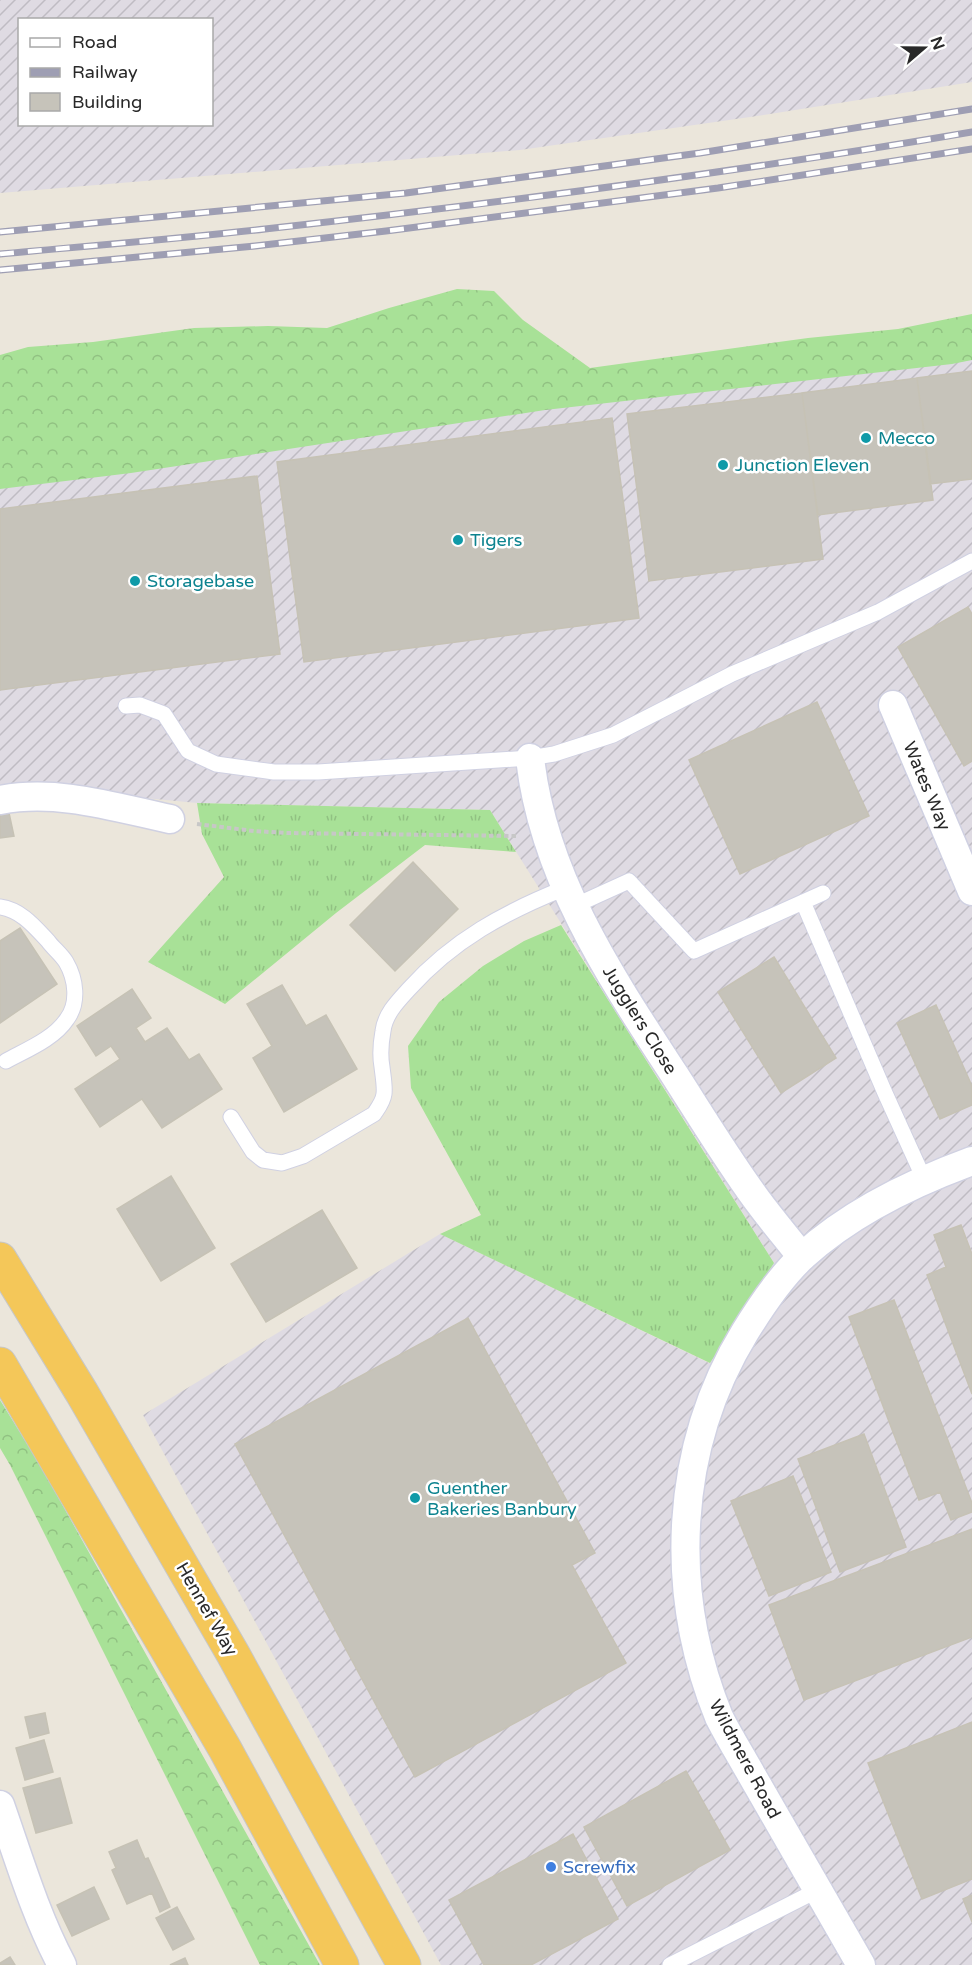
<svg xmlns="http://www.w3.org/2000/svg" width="972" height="1965" viewBox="0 0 972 1965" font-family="'Varela Round',sans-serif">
  <defs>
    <pattern id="industrial-furrows" width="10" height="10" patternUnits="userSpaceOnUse" patternTransform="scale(1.5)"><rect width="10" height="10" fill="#dfdbe3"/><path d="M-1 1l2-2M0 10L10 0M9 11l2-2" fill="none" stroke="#bfbcc3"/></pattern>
    <pattern id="grass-tufts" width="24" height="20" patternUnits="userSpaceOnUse" patternTransform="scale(1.5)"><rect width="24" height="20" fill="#a8e197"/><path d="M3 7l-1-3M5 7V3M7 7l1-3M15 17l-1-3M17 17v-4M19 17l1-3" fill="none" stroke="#91c182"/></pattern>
    <pattern id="forest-crowns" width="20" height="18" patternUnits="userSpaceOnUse" patternTransform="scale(1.5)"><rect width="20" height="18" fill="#a8e197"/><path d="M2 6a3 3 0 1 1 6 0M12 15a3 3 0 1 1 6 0" fill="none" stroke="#91c182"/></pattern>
  </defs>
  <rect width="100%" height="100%" fill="#ebe6db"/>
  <path fill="url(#industrial-furrows)" fill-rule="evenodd" d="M0,0H972V82L757,116L520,150L0,193ZM20,20H212V124H20Z
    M972,324V1965H441L143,1415L440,1234L709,1363L774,1263L490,810L197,803L0,784V465Z"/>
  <path fill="url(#grass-tufts)" d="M197,803L490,810L516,852L425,845L336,913L225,1004L148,962L224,877L202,834Z
    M561,925L774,1263L710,1363L440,1234L481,1215L411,1088L408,1046L439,1002L483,966L524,941Z"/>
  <path fill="url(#forest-crowns)" d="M457,289L494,291L523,320L590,368L808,338L898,329L972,314V360L952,364L545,410L131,473L0,489V355L28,347L93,342L194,328L268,326L327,328L389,308Z
    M0,1400L40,1465L320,1965H260L10,1465L0,1448Z"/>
  <path fill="#c6c3ba" stroke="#c6c2b5" stroke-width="1.5" d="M972,371V479L930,484L917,378Z
    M917,378L933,500L818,515L802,393Z
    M802,393L823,559L649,581L627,414Z
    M612,418L639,618L304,662L277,462Z
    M257,476L280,654L0,690V509Z
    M968,607L972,614V761L964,766L898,647Z
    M817,702L869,816L740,874L689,760Z
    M9,813L14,836L0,838V814Z
    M413,862L458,909L395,971L350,925Z
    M20,928L57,984L0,1023V941Z
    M774,957L836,1058L781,1093L718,992Z
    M282,985L306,1026L326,1015L357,1069L284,1112L253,1058L272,1046L247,1004Z
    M132,989L151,1018L136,1028L145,1042L167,1028L189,1060L199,1054L222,1089L162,1128L142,1099L100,1127L75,1089L120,1059L111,1046L96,1056L77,1026Z
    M936,1005L972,1086V1105L940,1119L897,1023Z
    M171,1176L215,1248L161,1281L117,1209Z
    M322,1210L357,1268L266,1322L231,1264Z
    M961,1225L972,1254V1394L927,1275L946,1267L934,1235Z
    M894,1300L972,1503V1512L951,1520L940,1492L919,1500L849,1317Z
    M468,1318L595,1553L572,1565L626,1663L415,1777L235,1444Z
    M864,1434L906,1547L840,1572L798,1459Z
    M793,1476L831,1572L769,1596L731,1501Z
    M972,1529V1637L804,1700L769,1605Z
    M45,1713L49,1733L30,1738L25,1717Z
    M972,1722V1879L922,1899L868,1763Z
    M44,1740L53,1772L25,1780L16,1748Z
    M686,1771L730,1850L627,1906L584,1827Z
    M60,1778L72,1823L36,1833L23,1788Z
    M573,1834L618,1919L531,1965H484L449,1900Z
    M137,1840L145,1859L148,1858L170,1907L160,1912L152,1893L127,1904L112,1870L116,1868L109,1852Z
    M94,1887L109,1919L72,1936L57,1905Z
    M972,1895V1922L963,1899Z
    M177,1907L194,1939L173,1950L156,1918Z
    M10,1957L15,1965H0V1963Z
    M185,1958L188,1965H170Z"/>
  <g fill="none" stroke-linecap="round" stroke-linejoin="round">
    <defs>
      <path id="service" d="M126,706L140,705L164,714L188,751L216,764L274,772H318L530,758L554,754L613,735L732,674L878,612L972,561
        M803,902L885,1093L924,1179
        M574,906L629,881L694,951L823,893
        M0,907C21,910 34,926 48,941C53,948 61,954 66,962C76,979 79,1003 67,1019C54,1039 26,1050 6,1061
        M231,1117L253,1152L263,1160L282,1163L303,1156L374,1114C378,1108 383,1102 384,1094C385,1086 383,1076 382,1067C380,1056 381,1042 383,1031C385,1014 398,1001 409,989C453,940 505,912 565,888
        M670,1965L818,1890"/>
      <path id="minor" d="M893,705L972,891
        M530,758C543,876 610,976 674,1074C701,1116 727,1159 757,1200C771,1219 787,1238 802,1257
        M0,800C57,789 114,807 170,819
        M0,1805C19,1859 35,1914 62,1965
        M861,1965L739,1753C732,1741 725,1729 719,1717C668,1592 674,1448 745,1332C761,1306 780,1277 803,1256C851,1212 912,1183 972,1161"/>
      <path id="trunk" d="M0,1259L82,1393L233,1654L404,1965
        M0,1364L225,1749L342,1965"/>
    </defs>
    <use href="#service" stroke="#d0d1e2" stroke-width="17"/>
    <use href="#minor" stroke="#d0d1e2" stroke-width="31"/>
    <use href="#trunk" stroke="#c7c7c7" stroke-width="35"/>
    <path stroke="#c7c7c7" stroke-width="4" stroke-dasharray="4.5 3" stroke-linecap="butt" d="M197,824L254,831L287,833L516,836"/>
    <use href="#service" stroke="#fff" stroke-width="15"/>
    <use href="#minor" stroke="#fff" stroke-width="28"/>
    <use href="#trunk" stroke="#f4c759" stroke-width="33"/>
    <defs>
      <path id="rail" d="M0,232L406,193L700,153L972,109
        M0,254C88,246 177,239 265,229C501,203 738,172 972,132
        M0,270L255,246L386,231L718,188L972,149"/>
    </defs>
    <use href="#rail" stroke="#9e9eb3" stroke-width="7"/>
    <use href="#rail" stroke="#fff" stroke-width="4.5" stroke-dasharray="14" stroke-linecap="butt"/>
  </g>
  <g fill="#0f9aa8" stroke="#fff" stroke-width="2">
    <circle cx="866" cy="438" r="6"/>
    <circle cx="723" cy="465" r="6"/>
    <circle cx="458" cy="540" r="6"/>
    <circle cx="135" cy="581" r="6"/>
    <circle cx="415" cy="1498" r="6"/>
  </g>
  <circle fill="#3f7fe0" stroke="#fff" stroke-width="2" cx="551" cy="1867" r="6"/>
  <g text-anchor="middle" stroke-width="5" stroke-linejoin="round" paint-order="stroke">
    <g font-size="18" fill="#0d838f" stroke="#fff" text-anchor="start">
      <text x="878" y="444">Mecco</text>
      <text x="735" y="471">Junction Eleven</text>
      <text x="470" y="546">Tigers</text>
      <text x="147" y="587">Storagebase</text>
      <text x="427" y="1494">Guenther<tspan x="427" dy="21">Bakeries Banbury</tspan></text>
    </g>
    <g font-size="18" fill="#292929" stroke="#fff">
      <text transform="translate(927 786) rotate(67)" y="6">Wates Way</text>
      <text transform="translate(640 1020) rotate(58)" y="6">Jugglers Close</text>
      <text transform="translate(207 1609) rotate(60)" y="6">Hennef Way</text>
      <text transform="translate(745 1759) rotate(62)" y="6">Wildmere Road</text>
    </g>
    <g font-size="18" fill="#366cbe" stroke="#fff" text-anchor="start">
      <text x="563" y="1873">Screwfix</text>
    </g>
  </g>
  <rect x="18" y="18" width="195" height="108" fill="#ffffff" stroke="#a9a9a9" stroke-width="1.5"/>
  <rect x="30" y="38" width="30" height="9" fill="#ffffff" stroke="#a9a9a9" stroke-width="1.5"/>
  <text x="72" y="48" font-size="18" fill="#292929">Road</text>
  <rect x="30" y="68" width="30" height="9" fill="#9e9eb3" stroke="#a9a9a9" stroke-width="1.5"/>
  <text x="72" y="78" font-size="18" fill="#292929">Railway</text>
  <rect x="30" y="93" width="30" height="18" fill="#c6c3ba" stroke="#a9a9a9" stroke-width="1.5"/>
  <text x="72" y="108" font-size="18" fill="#292929">Building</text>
  <g transform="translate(924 48) rotate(70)" stroke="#ffffff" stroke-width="4.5" paint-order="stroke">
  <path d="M0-4.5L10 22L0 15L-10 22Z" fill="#292929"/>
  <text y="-9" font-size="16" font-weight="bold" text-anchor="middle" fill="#292929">N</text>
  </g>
</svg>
